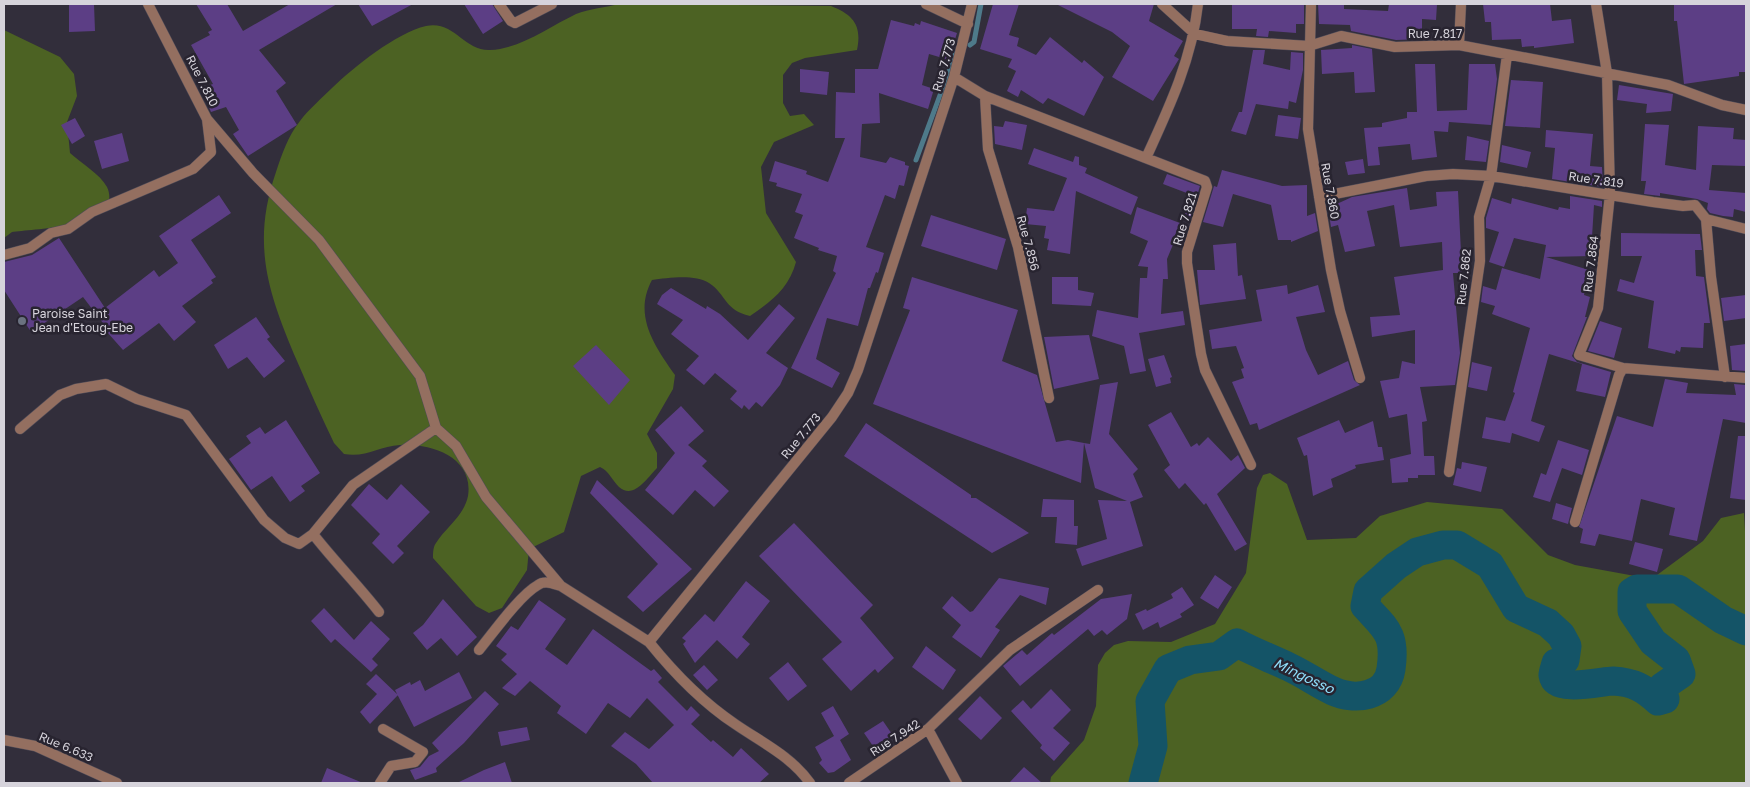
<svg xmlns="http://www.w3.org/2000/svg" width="1750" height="787" viewBox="0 0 1750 787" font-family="'Golos Text',sans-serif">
  <rect width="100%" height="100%" fill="#322e3b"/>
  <path fill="#4c6223" d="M620,4L831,6C854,15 862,26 857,50L805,58L792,63L783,75V103L790,116L804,114L814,125L774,142L761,167L766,213L796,262C789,288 772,301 750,316C724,310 727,295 709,283C695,274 668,278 652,280C633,315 654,345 675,375L673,389L647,434L657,453V468C648,477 634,500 619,487C612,480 609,471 600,467L581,476L564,532L529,549L527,570L502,608L489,613L476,606L433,558C433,553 433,547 436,543C446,527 464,516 468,496C474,457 431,443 400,445C379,446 366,458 344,454L334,443C321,416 309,389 297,361C268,293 251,244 276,172C282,154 288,136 300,121C309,109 321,99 332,88C354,67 396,33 426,26C454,20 464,51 490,50C520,49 549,27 576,14C589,9 606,7 620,4Z
    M4,30L60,57L74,74L77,96L67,122L70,153C81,163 100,174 107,187C125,227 34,229 12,232L4,238Z
    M1270,473L1287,484L1307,540L1356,538L1380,516L1427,502L1502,509L1548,555L1575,565L1646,578H1653L1703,541L1721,518L1744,513L1746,549V780L1744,783H1050L1051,777L1084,740L1096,706L1098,665L1105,653L1114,645L1128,641L1171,642L1215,624L1246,573L1257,488L1263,475Z"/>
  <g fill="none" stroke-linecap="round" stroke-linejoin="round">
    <path stroke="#4e7a8a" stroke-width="5" d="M970,45L974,42L981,4
      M916,160L956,52"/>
    <path stroke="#145467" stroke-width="29" d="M1143,783L1153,746L1150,701L1168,669L1190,660L1219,656L1237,643C1254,652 1272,659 1289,667C1304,674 1318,684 1333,691C1355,701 1387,697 1391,669C1396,634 1386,629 1365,606L1368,591L1396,566L1417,552L1443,545H1457L1490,565L1516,608L1548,623L1561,635L1567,646L1565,660L1556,663C1555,667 1553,672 1553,675C1556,693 1602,681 1613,681C1633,682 1644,688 1658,701L1665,699L1662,687L1681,674L1676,660L1653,642L1632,611V592L1637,589H1678L1723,620L1746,631"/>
  </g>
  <path fill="#5c3e85" d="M69,4H94L95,31L69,32Z
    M196,4H227L243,31L290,4H337L259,50L286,83L276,91L297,125L248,156L233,134L239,130L226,107L211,112L201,88L213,84L191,45L210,35L208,32L212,30Z
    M358,4H413L372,26Z
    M464,4H492L503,21L483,34Z
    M993,4H1019L1009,35L1019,38L1017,46L1036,55L1050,37L1082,63L1084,60L1104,77L1084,116L1048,98L1043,104L1021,90L1018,97L1007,91L1016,71L1008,67L1012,59L980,49Z
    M1056,4H1154L1149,21L1183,41L1174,56L1179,59L1153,101L1112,77L1130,46L1112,32Z
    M1232,4H1304V24H1296V33L1269,31L1268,37L1256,36L1257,29H1232Z
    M1318,4H1344V9L1388,11L1389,4H1437L1436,20L1422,19V39L1396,40L1351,31L1350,25L1319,24Z
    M1483,4H1550L1552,21L1571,19L1574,43L1534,48V46L1522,47L1521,39L1492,40L1491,22H1485Z
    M1674,4H1746V72H1739V76L1684,84L1677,21H1674Z
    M891,20L914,26L915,23L920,25L921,21L957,33L952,49L949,48L946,59L929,54L922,85L934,89L928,109L879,93L880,123L862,124L860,157L886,163L890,157L905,162V165L909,166L904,186L899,185L895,199L885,195L866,247L884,253L878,273L876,272L870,288H868L858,326L827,318L816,359L840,373L832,388L791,368L836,273L833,271L837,256L818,250L819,248L794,238L803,215L795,212L802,194L776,186L777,183L769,181L775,161L807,171L806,174L828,182L845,138H835L836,92L855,93V69H878Z
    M1352,45L1372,49L1375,92L1355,93L1354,72L1322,74L1321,50L1352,48Z
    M1253,50H1265L1263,64L1290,70L1291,52L1303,53V70L1296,103L1289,101L1288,109L1256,104L1246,135L1231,131L1239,112H1242Z
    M1415,64H1435L1437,111L1467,110L1469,64H1495L1497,79L1491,125L1449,122L1448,132L1434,131L1437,157L1412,160L1410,144L1378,147L1380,165L1368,166L1364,128L1382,127V123L1407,118V112H1417Z
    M800,69L829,72L827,95L800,92Z
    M1511,80L1543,82L1540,128L1505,126Z
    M1619,85L1673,94L1671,111L1646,113L1647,104L1617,100Z
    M1278,115L1301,118L1298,139L1275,136Z
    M75,118L85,136L72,144L61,125Z
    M1005,121L1027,125L1022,150L995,144L994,126L1003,127Z
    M1645,124L1669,125L1665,165L1696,170L1698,126L1734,128L1733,139L1746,140V166L1712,165L1709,190L1746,193V212L1734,209L1733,217L1723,216L1710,213L1707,209L1708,203L1697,199L1660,193V196L1644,194L1646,181H1641Z
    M1546,130L1593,134L1590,166L1602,167L1603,187L1552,179L1555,148L1545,147Z
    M122,133L129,161L102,169L94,141Z
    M1467,136L1489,141L1486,162L1465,160Z
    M1502,145L1531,152L1527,168L1500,162Z
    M1034,148L1073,162L1075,156L1079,157V165L1087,168L1085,173L1138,197L1131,215L1076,191L1070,254L1047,250L1049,239L1044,238L1046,226L1025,224L1027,208L1054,211L1067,178L1028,164Z
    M1363,159L1365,173L1348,175L1345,162Z
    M1222,170L1282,186L1307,185V216L1315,213L1318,231L1291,242V240H1278L1271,205L1233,194L1223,227L1203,222L1214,186L1217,187Z
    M1167,174L1200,186L1190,219L1184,217L1192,195L1163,184Z
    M1407,188L1410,210L1437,206L1436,192L1458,191L1462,273H1453L1460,353L1455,385L1420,387L1427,421L1422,422L1424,456H1434L1435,475H1418V478H1408V482L1392,483L1390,459L1411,454L1407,414L1389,418L1380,381L1399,378L1402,361L1415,364V330L1372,337L1370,317L1400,315L1394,277L1443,270L1442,242L1400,247L1394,205L1367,211L1375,246L1345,252L1338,225L1331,227L1328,208L1352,197Z
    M219,195L231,213L191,240L216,277L211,280L213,283L182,306L196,322L174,341L159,323L123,350L107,332L109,331L83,297L31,332L4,290V262L32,255L59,238L105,308L154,270L159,277L178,263L159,236Z
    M1570,196L1602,201V207L1594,205L1592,237H1599L1597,249H1593L1592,256L1546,257L1589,270L1584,295L1590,297L1585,317H1587L1572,356L1577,362L1611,372L1605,397L1576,391L1582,364L1549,354L1531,421L1545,426L1539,442L1512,433L1510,443L1482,438L1486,417L1505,421L1515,393L1513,392L1530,328L1492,314L1495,306L1481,302L1483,286L1496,290L1502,268L1540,279L1546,245L1514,238L1504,267L1489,262L1499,232L1486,228V218L1492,198L1511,204L1512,198L1558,210L1559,207L1570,209Z
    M1137,207L1188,226L1183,238L1177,235L1167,259L1168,279H1163L1161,314L1183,311L1185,325L1139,333L1146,371L1130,374L1124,346L1092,336L1097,310L1138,318L1140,278H1147L1148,267L1138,266L1148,241L1130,233Z
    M931,215L1006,239L997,270L921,246Z
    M1621,233L1700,234L1702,250H1695L1696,276L1704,277L1710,323H1704L1703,348L1681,347L1680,352L1676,350L1675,354L1648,348L1654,301L1617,291L1620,279L1634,283L1642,256H1621Z
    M1236,243L1238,276L1242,275L1246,299L1200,305L1197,270H1215L1213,245Z
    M912,277L1018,310L1002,361L1037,375L1056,442L1068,440L1084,443L1081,483L873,404L910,310L903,308Z
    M1052,277H1078V290L1094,293L1091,306L1052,304Z
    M1287,285L1288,294L1318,285L1325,312L1296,317L1306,350L1318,375L1348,361L1354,380L1360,385L1259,430L1257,423L1250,425L1232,382L1244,378L1241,369L1244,368L1236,346L1212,349L1209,330L1262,321L1256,290Z
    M671,288L706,309L707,306L720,314L748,340L779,304L795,318L766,353L788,368L780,385L762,407L756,402L749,410L744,405L742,409L730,399L737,391L715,373L704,385L686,370L699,356L671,334L683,320L657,304L662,295Z
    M1746,295V318L1724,321L1721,298Z
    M256,317L270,337L267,339L285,361L264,378L247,357L228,369L214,345Z
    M1600,321L1622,328L1614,358L1588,351Z
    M1089,335L1099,379L1054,389L1044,337Z
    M1746,344V371L1732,370L1730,346Z
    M596,345L630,380L609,405L573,366Z
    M1164,355L1172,377L1170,378L1171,383L1156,387L1148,359Z
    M1472,362L1492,367L1487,391L1468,387Z
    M1665,379L1688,383L1686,393L1736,395L1734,384L1746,385V423L1723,419L1697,541L1669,535L1675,508L1641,499L1632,541L1599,534L1595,546L1580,543L1583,529L1579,527L1617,416L1653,427Z
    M1118,382L1109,434L1138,469L1133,474L1143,497L1130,502L1143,546L1082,566L1076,549L1107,539L1098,500L1127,501L1095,488L1084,443L1090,444L1100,385Z
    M681,406L704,431L688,445L707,461L702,466L729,491L714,507L695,490L673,515L645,490L675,453L655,430Z
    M1171,412L1191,447L1197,443L1199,446L1208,437L1231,461L1238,455L1245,468L1217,494L1247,544L1235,551L1206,503L1204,505L1185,483L1179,489L1164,470L1170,465L1148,425Z
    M286,420L320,473L301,486L305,491L290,502L272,476L251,490L229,459L251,443L246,436L260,427L265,434Z
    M1339,420L1345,433L1373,421L1378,447H1382L1384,460L1355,465L1356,468L1331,479L1333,487L1313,496L1307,455L1304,456L1297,438Z
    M866,423L971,495V498H976L1029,533L992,553L844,456Z
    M1738,436H1746V500L1730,498Z
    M1558,440L1589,450L1582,475L1562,468L1550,502L1533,497L1541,473L1546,475Z
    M1462,462L1487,467L1481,492L1453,485L1457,468L1461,469Z
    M597,480L692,569L643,612L627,597L658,564L590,493Z
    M369,484L387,500L401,484L430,512L397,546L404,553L393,564L372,543L380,534L351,505Z
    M1043,499L1074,500V526H1078L1077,545L1055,543L1057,517H1041Z
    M1556,503L1572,508L1568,524L1552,519Z
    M794,523L873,605L860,618L894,658L878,673L875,669L851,691L822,659L842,642L759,556Z
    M1635,542L1663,549L1657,572L1629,564Z
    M1215,575L1232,587L1218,609L1200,598Z
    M999,578L1049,588L1046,605L1020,595L995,627L1000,630L981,658L952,637L961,625L942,608L952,596L970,612L973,611Z
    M746,581L770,601L742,637L750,644L737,659L717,640L695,663L683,644L686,641L682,638L705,614L714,622Z
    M1182,587L1194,605L1180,614L1182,617L1160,628L1158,622L1143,630L1135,614L1146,609L1147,611L1173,598L1171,594Z
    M1132,594L1127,619L1107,635L1102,630L1094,636L1088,629L1020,686L1003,666L1022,650L1027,655L1052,633L1054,635L1101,599Z
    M443,599L477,637L457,656L441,638L427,650L413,633L423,625Z
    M539,600L566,619L545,649L567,665L593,629L651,671L654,669L662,678L658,682L687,711L691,706L700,715L691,724L711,742L713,740L733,757L741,748L769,774L759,783H653L636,764L611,746L625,732L649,749L674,725L647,698L630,718L608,703L586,734L557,713L561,706L530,681L515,696L502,688L517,674L501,660L507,654L496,646L511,626L518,630Z
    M324,608L354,640L371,621L390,639L372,659L378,665L371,672L335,639L331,643L311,621Z
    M926,646L956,670L943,690L912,667Z
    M788,662L807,686L788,701L769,678Z
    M704,665L718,680L707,690L693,675Z
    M459,672L472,698L414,727L395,690L410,682L411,685L420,680L425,691Z
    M376,674L398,695L370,724L360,712L377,694L366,684Z
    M1051,689L1071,710L1053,728L1070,743L1054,761L1040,748L1042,745L1011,711L1023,700L1031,709Z
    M485,691L499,704L464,743L436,768L437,772L415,780L410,770L420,767L429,756L439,751L432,743Z
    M980,696L1002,718L981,740L958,719Z
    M833,706L849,734L840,740L851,760L834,772L828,773L819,763L822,760L815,747L834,736L821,713Z
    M883,721L894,737L875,749L864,733Z
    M527,727L530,740L501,746L498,732Z
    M505,762L512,783H457L484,770Z
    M1024,767L1042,783H1009Z
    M327,768L363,783H321Z"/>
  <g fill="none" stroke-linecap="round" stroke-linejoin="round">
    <defs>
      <path id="minor" d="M499,4L511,21L515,23L552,4
        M926,4L968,24
        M1162,4L1195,34L1227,41L1309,46L1341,36L1395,47L1459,45L1668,85L1722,105L1746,110
        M1311,4L1308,129L1331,270L1340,311L1360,378
        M1596,4L1607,73L1610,194L1598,308L1579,355L1623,368L1746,378
        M1459,45L1461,4
        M954,77L985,96L1205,181L1207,187L1187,252V263L1201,354L1205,370L1251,465
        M985,96L988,149L1018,247L1049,398
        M207,119L253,173L319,240L420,376L436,428L456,446L486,497L561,586
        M1146,158C1169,108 1192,59 1198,4
        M1319,197L1426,176L1453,174L1491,176L1653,202L1683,206L1695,205L1706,219L1711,277L1725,377
        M1706,219L1746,229
        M4,255L30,248L51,233L68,229L92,212L193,169L211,152L207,119L148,4
        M20,429L60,395L76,389L106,384L137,399L186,415L264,520L285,538L299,544L313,534
        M1449,472L1480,261L1479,217L1491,176L1507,55
        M1575,522L1619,375L1623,368
        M379,612C358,585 334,561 313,534L353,485L436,428
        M479,650C493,633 520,595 538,585C545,580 553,584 561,586L649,642
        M928,729L1010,650L1098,590
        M4,740L35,746L117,783
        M380,783L391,766L415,762L423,752L383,729
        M810,783C791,756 761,742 735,724C702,702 674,673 649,642L832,417L848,393L858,370L954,77L972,4
        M849,783L928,729L957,783"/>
    </defs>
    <use href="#minor" stroke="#504c58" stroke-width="11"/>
    <use href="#minor" stroke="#946f60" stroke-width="10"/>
  </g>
  <circle fill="#6b7280" stroke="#282430" stroke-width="2" cx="22" cy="321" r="5"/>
  <g text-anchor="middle" stroke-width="5" stroke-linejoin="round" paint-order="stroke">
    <g font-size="12" fill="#d6d3db" stroke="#282430">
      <text x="1435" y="38">Rue 7.817</text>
      <text transform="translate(944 65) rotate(-74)" y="4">Rue 7.773</text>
      <text transform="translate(202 81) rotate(63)" y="4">Rue 7.810</text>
      <text transform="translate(1596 180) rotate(8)" y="4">Rue 7.819</text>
      <text transform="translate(1330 191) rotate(80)" y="4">Rue 7.860</text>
      <text transform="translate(1185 219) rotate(-73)" y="4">Rue 7.821</text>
      <text transform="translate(1028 243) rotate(75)" y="4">Rue 7.856</text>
      <text transform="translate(1591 264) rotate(-83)" y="4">Rue 7.864</text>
      <text transform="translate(1464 277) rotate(-84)" y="4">Rue 7.862</text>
      <text transform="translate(801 436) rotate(-51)" y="4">Rue 7.773</text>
      <text transform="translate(895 738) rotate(-33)" y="4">Rue 7.942</text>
      <text transform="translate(66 747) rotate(23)" y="4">Rue 6.633</text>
    </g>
    <g font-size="12" fill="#d6d3db" stroke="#282430" text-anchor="start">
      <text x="32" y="318">Paroise Saint<tspan x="32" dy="14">Jean d'Etoug-Ebe</tspan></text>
    </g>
    <g font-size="14" font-style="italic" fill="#8edefa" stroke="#282430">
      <text transform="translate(1304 676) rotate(25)" y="5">Mingosso</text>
    </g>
  </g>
  <rect width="1750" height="787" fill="none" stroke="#d6d3db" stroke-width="10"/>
</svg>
